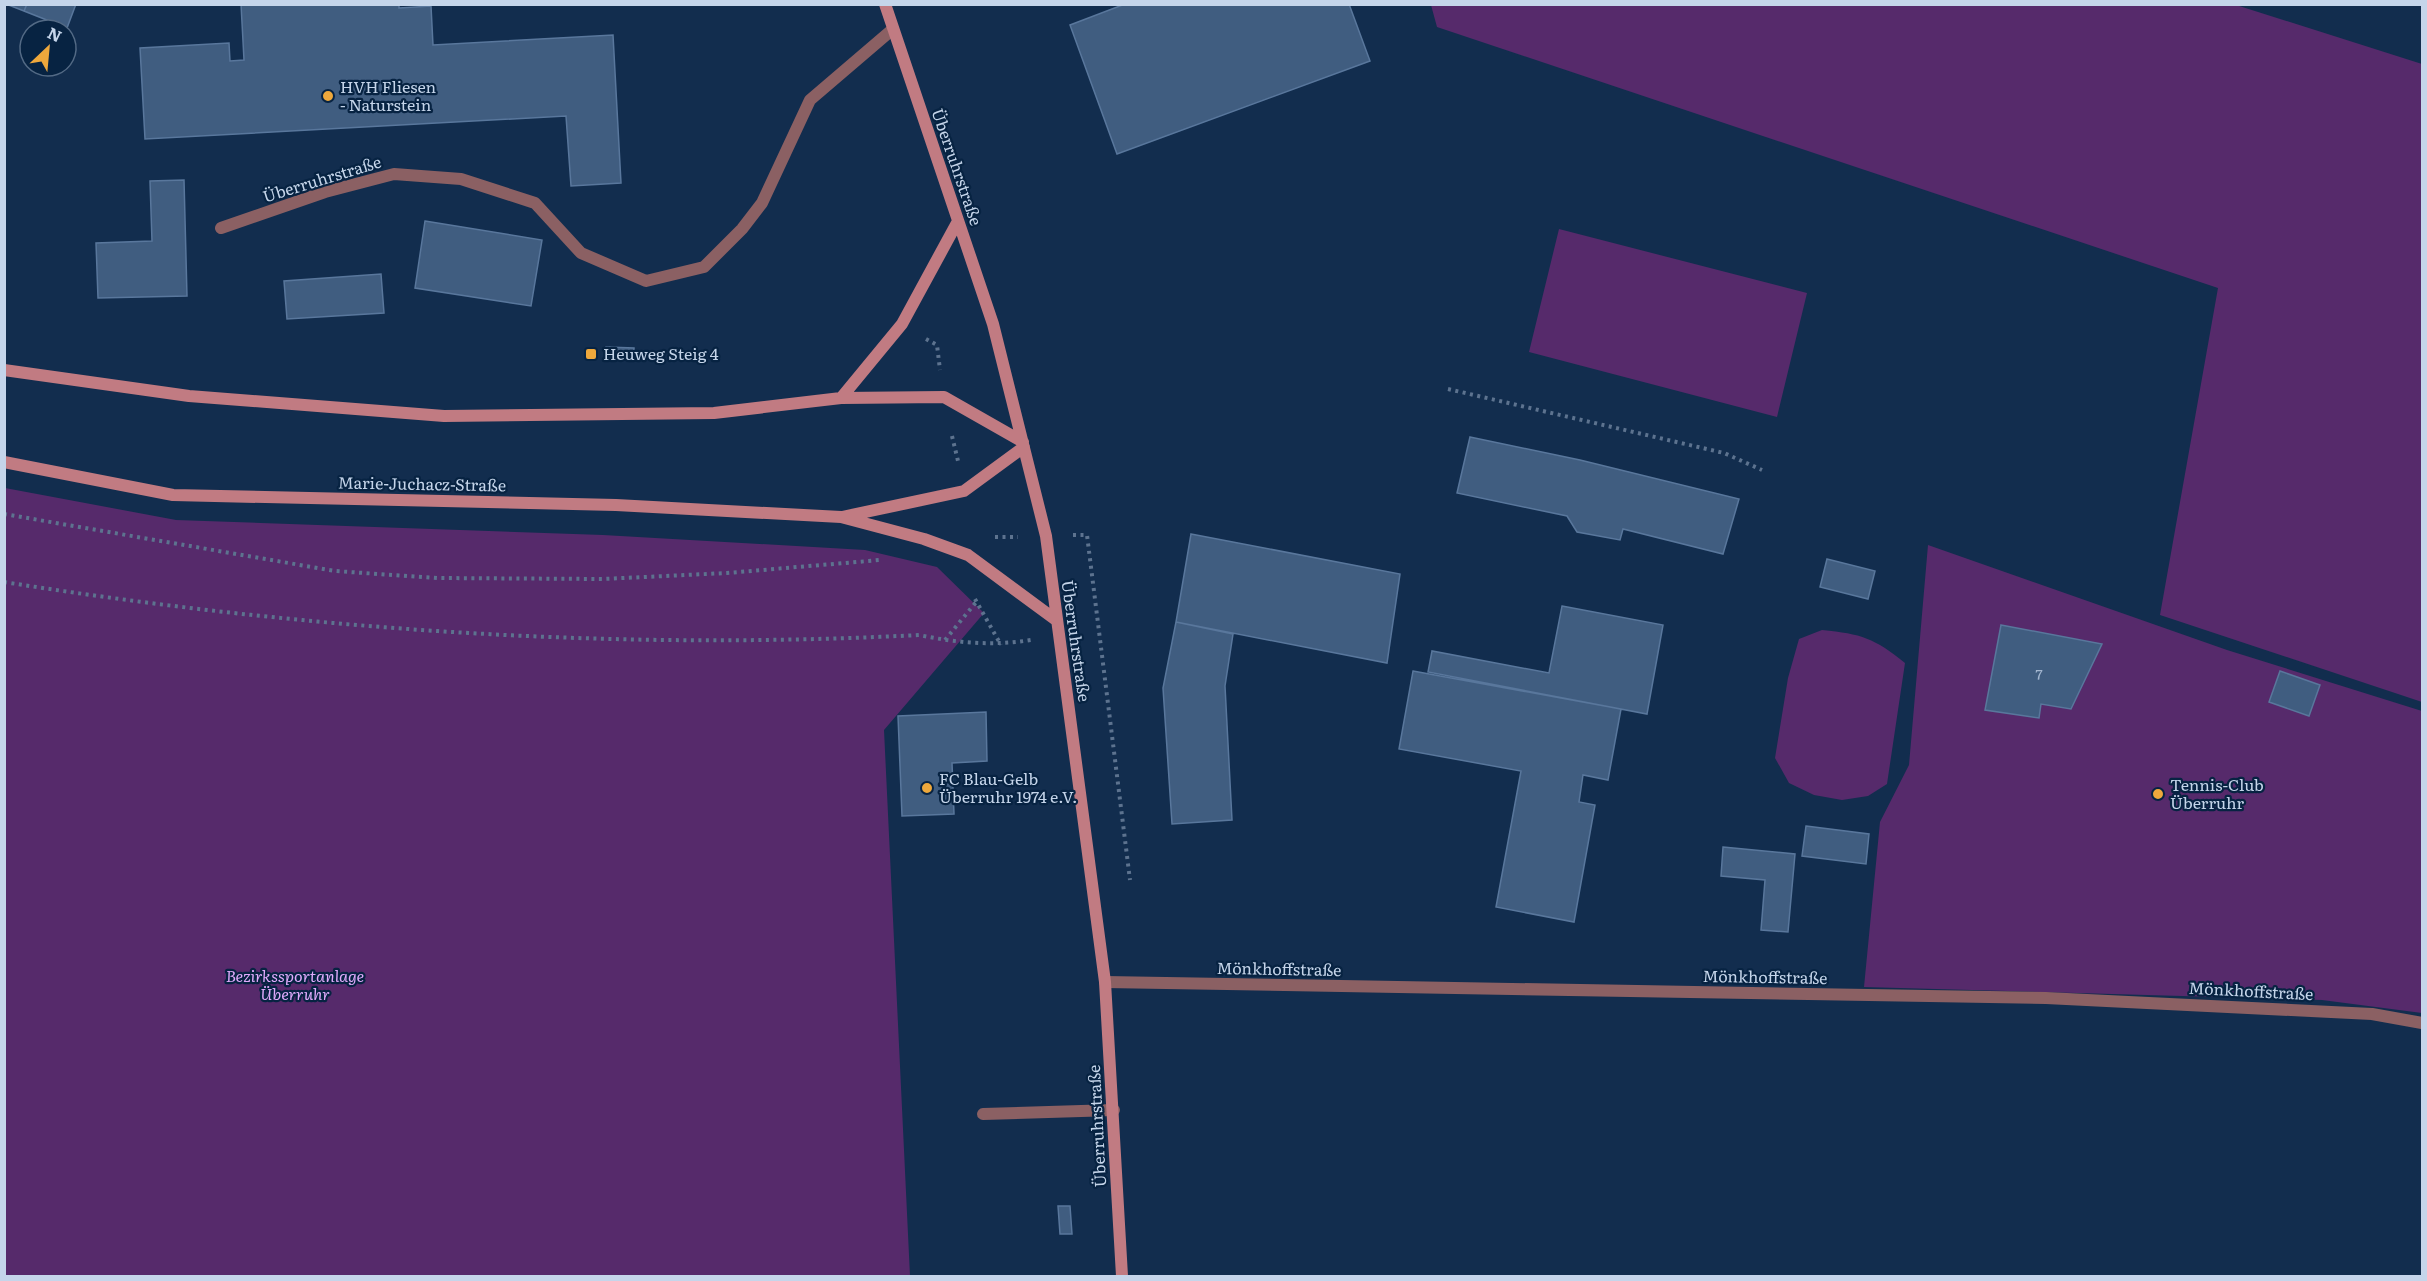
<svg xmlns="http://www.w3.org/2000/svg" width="2427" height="1281" viewBox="0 0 2427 1281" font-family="Literata,serif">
  <rect width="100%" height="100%" fill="#122d4e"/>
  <path fill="#562a6b" d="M1431,5H2236L2422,64V702L2160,615L2218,288L1437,27Z
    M1559,229L1807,293L1777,417L1529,352Z
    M5,488L176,520L603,535L865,550L937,567L984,613L884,730L910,1276H5Z
    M1928,545L2227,650L2422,711V1013L2322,1000L1864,987L1880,822L1909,765Z
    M1822,630C1862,634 1874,638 1905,663L1887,784L1868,796L1842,800L1814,795L1789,783L1775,758L1788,678L1799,639Z"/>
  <path fill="#405d80" stroke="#59779c" stroke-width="1.5" d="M6,4H27L24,11Z
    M27,4H76L67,28L24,11Z
    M241,4H399V8L431,6L433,45L613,35L621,183L571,186L566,116L145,139L140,48L229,43L230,61L244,60Z
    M1125,4H1349L1370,61L1117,154L1070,25Z
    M184,180L187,296L98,298L96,243L152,241L150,181Z
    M425,221L542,240L531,306L415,288Z
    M381,274L384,313L287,319L284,281Z
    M606,347L634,348V359L605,358Z
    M1470,437L1580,460L1739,499L1723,554L1623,529L1620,540L1577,532L1567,516L1457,493Z
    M1191,534L1400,574L1387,663L1176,622Z
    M1827,559L1875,571L1868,599L1820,587Z
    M1562,606L1663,625L1647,714L1428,672L1432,651L1549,673Z
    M1176,622L1233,634L1225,686L1232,820L1172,824L1163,688Z
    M2001,625L2102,644L2071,709L2041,704L2039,718L1985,710Z
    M1413,671L1621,709L1608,780L1583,775L1579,802L1595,805L1574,922L1496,907L1521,771L1399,749Z
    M2280,671L2320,685L2309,716L2269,702Z
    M986,712L987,761L952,763L954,814L902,816L898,716Z
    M1806,826L1869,834L1866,864L1802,856Z
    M1723,847L1795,854L1788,932L1761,930L1765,880L1721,876Z
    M1058,1206H1070L1072,1234H1060Z"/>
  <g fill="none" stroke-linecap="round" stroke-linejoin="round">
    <path stroke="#5d738f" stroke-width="4" stroke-dasharray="3 4.5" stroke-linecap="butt" d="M926,339L937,345L940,370
      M1448,389L1724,453L1762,470
      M952,436L958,461
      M4,514L335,571L437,578L603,579L727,573L880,560
      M1073,535H1087L1130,880
      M995,537H1018
      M4,582C307,630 613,651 919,635C957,643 993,646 1031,640
      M975,599L1001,645
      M945,640L977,601"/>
    <path stroke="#8b6063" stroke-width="12" d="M221,228L325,192L394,174L461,179L535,203L581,253L646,281L704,267L742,229L762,203L810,100L893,29
      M983,1114L1114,1110"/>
    <path stroke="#8b6063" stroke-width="12" d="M1105,982L2046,998L2372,1014L2422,1023"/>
    <path stroke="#c17b82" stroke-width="12" d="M885,4L993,324L1046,536L1105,982L1122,1276
      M4,370L189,396L444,416L714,413L841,398L944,397L1023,442
      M841,398L902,324L958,221
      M4,462L173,495L616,505L841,517L924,539L968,555L1056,620
      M842,517L964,491L1024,447"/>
  </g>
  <g fill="#eea83c" stroke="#072342" stroke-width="2">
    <circle cx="328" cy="96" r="6"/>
    <rect x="585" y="348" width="12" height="12" rx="3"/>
    <circle cx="927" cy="788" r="6"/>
    <circle cx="2158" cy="794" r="6"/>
  </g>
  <g text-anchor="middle" stroke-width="4.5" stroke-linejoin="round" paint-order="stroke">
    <g font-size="14" fill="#a4b7d0">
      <text x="2039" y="679">7</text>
    </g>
    <g font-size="16" fill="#c5d5ea" stroke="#072342" text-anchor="start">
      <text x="340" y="93">HVH Fliesen<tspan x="340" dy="18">- Naturstein</tspan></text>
      <text x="603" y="360">Heuweg Steig 4</text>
      <text x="939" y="785">FC Blau-Gelb<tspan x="939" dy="18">Überruhr 1974 e.V.</tspan></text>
      <text x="2170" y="791">Tennis-Club<tspan x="2170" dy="18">Überruhr</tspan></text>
    </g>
    <g font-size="16" fill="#c5d5ea" stroke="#072342">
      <text transform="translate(957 167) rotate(71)" y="6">Überruhrstraße</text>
      <text transform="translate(322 179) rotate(-17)" y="6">Überruhrstraße</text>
      <text transform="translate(422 484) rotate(1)" y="6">Marie-Juchacz-Straße</text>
      <text transform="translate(1076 641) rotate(82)" y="6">Überruhrstraße</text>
      <text transform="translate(1279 969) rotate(1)" y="6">Mönkhoffstraße</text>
      <text transform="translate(1765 977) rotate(1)" y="6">Mönkhoffstraße</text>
      <text transform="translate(2251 991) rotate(3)" y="6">Mönkhoffstraße</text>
      <text transform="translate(1097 1126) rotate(-93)" y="6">Überruhrstraße</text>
    </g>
    <g font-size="16" font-style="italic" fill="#e1aafc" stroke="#072342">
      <text x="295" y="982">Bezirkssportanlage<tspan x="295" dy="18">Überruhr</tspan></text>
    </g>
  </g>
  <rect width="2427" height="1281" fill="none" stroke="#c5d5ea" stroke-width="12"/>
  <g transform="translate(48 48) rotate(26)"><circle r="28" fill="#072342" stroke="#536a85" stroke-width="1.5"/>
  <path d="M0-4.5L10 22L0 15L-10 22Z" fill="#eea83c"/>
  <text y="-9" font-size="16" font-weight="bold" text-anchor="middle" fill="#c5d5ea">N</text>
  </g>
</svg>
